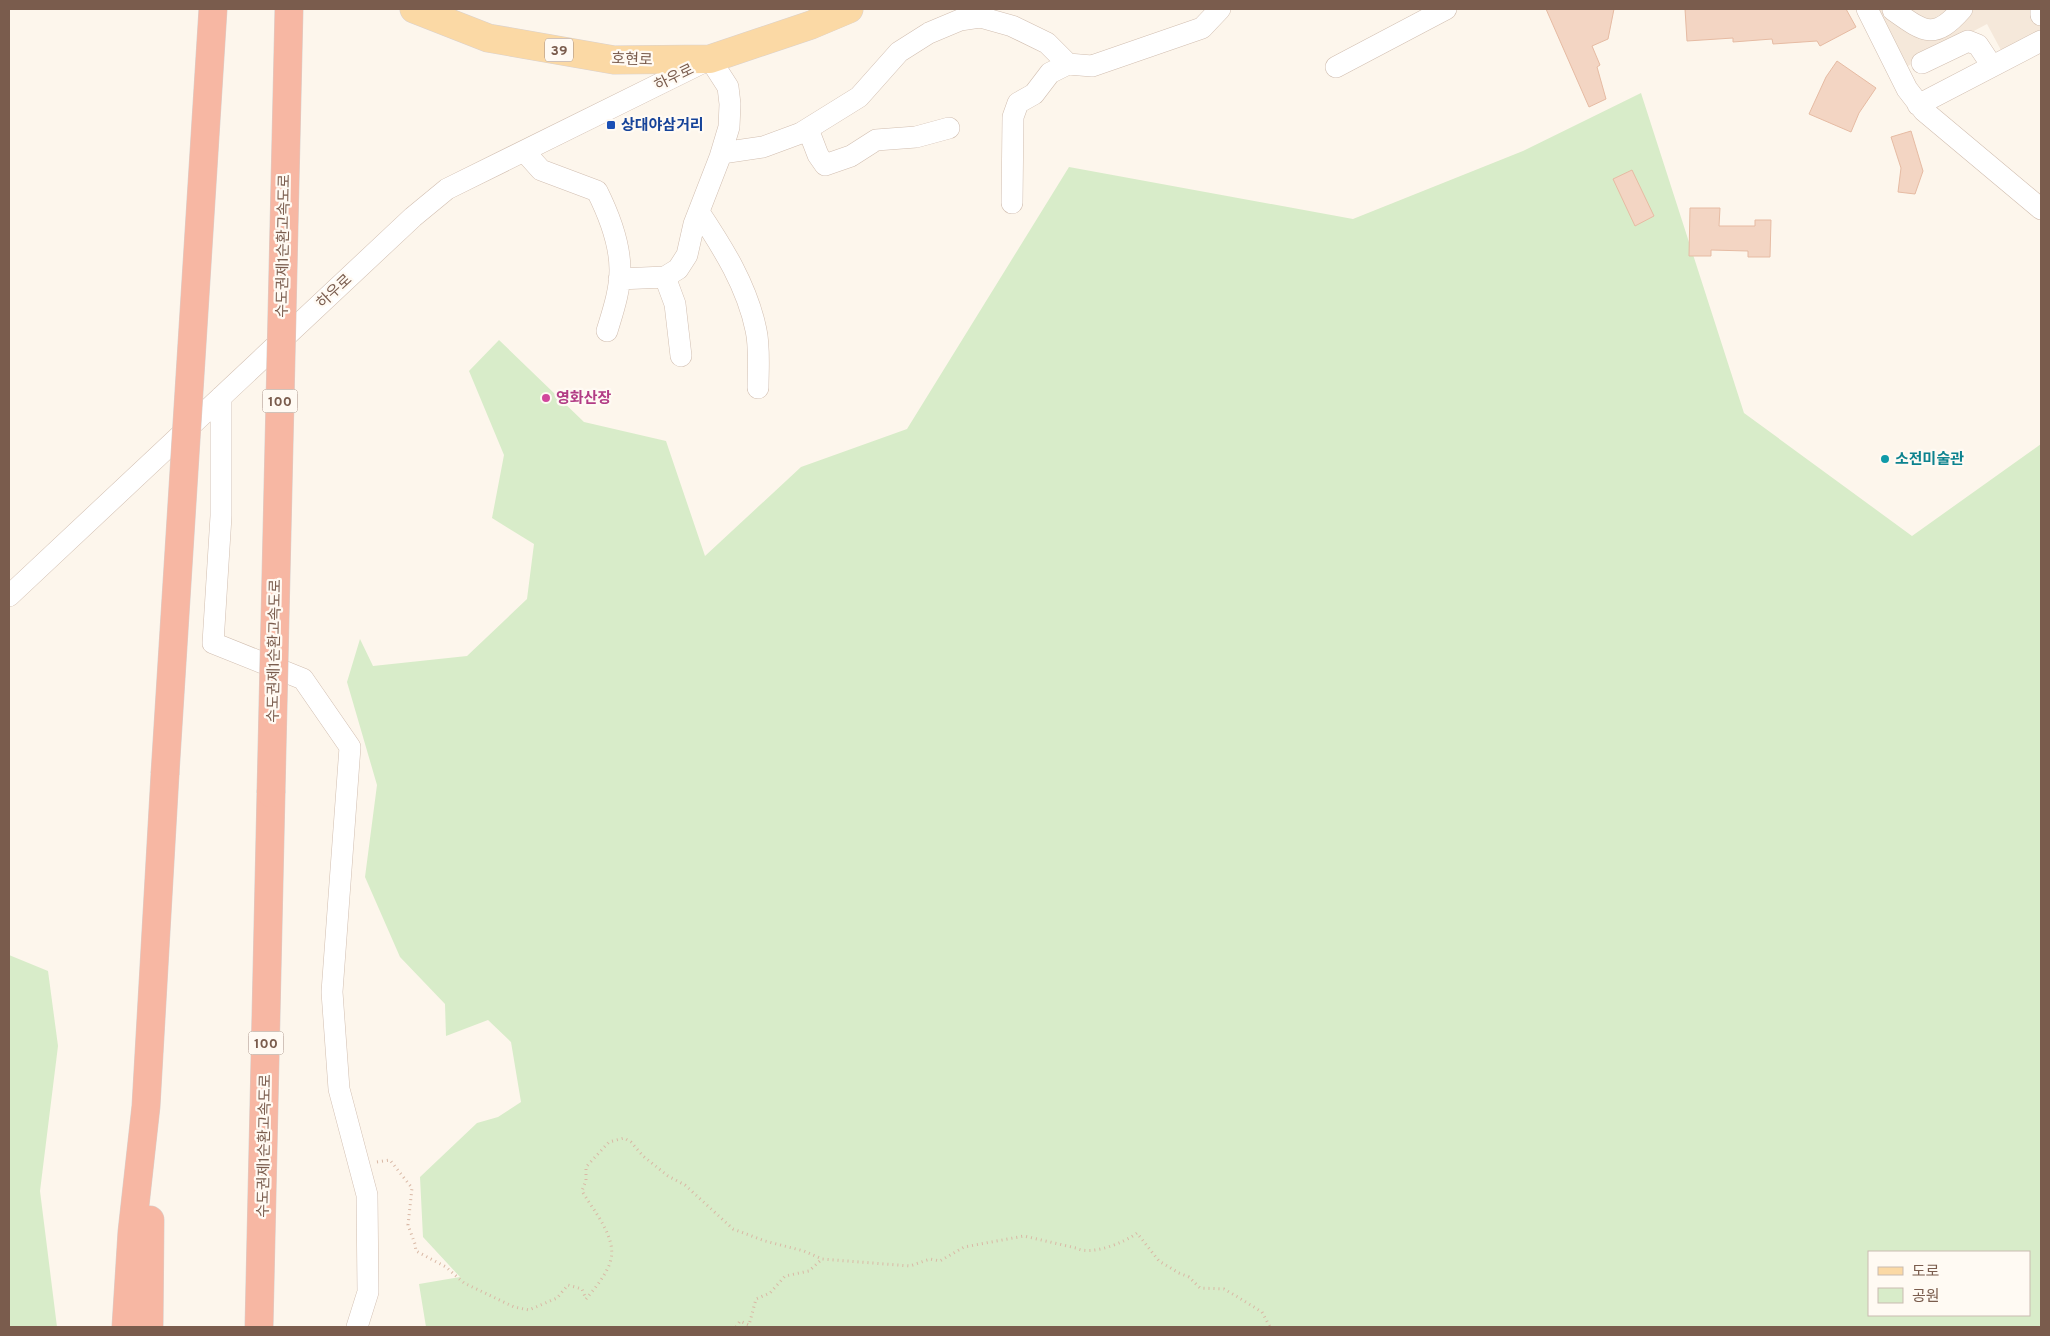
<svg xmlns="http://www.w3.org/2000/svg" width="2050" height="1336" viewBox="0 0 2050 1336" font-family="Overpass,'Noto Sans KR',sans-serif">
  <rect width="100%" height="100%" fill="#fdf6ec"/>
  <path fill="#f5e8da" d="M1874,9H2041V32L2002,52L1987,24L1904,68Z"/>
  <path fill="#d8ecc9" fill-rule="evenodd" d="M1641,93L1744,413L1912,536L2041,444V1327H426L419,1284L460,1277L423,1237L420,1177L477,1123L498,1117L521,1102L511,1042L488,1020L446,1036L445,1004L400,957L365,877L377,785L347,682L360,639L373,666L467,656L527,599L534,544L492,518L504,455L469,371L499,340L584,422L666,441L705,556L801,467L907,429L1069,167L1353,219L1523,151ZM1869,1252H2029V1315H1869Z
    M9,955L48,971L58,1046L40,1191L57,1327H9Z"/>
  <path fill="#f3d5c3" stroke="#e6bba3" d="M1546,9H1614L1608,39L1592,46L1600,65L1597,67L1606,99L1589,107Z
    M1685,9H1846L1856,27L1820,46L1817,41L1773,44L1772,39L1733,42V38L1687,41Z
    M1837,61L1876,88L1859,113L1851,132L1809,114L1826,77Z
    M1911,131L1923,171L1915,194L1898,192L1901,168L1891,137Z
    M1632,170L1654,216L1635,226L1613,179Z
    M1690,208H1720L1719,226H1755V220H1771L1770,257H1748V251L1711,250V256H1689Z"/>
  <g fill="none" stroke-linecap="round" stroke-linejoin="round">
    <defs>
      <path id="minor" d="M1867,9L1907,89L1924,111L2041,209
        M2041,9V15
        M1893,10C1924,32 1934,41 1962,9
        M1922,63L1968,41L1978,45L1992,66
        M1336,67L1446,9
        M1918,105L2041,41
        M808,129L818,155L825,165L851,156L876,140L916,137L949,128
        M524,151L541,170L597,191C609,215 620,242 620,270C620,291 613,311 607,331
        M722,153L763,147L801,133L859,97L899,52L929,33L960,20L980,17L1012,26L1047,43L1068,64L1092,66L1202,28L1220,9
        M1012,203L1013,117L1018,103L1034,94L1050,73L1068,64
        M699,212C723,248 747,286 756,330C760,348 758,369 758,388
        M665,277L675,304L681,356
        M221,397V516L213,643L303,679L350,747L332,992L339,1089L367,1195L368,1292L357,1327
        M9,596L413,217L447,189L710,59L728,87L730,104L729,127L720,157L694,224L687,255L678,269L665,277L619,279"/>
      <path id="major" d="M414,9L488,38L614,60L710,59L811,25L849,9"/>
      <path id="highway" d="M126,1327L132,1232L146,1106L165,774
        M149,1327L150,1220
        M259,1327L271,793"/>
    </defs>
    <use href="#minor" stroke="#d1beb0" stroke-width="22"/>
    <use href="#major" stroke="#dad1cd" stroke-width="29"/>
    <use href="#highway" stroke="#dad1cd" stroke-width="29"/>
    <path stroke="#d9b8a5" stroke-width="3" stroke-dasharray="1 4" stroke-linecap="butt" d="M377,1162L390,1160L412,1188L408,1225L415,1244L416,1251L446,1267L464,1283L514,1307L529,1310L557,1298L568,1285L582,1289L586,1299C595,1288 608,1273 611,1259C616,1236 593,1210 582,1191L586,1180V1167L609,1142L624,1138L631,1142L643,1156L668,1176L685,1185L733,1229L765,1241L804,1251L822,1259L910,1266L930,1259L940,1261L964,1247L1024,1236L1076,1248C1091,1256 1124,1243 1137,1233L1159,1261L1179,1273L1189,1277L1200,1288L1224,1289L1236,1296L1262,1312L1270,1327
      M736,1327L740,1321L749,1325L756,1299L770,1293L785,1276L809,1271L822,1259"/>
    <use href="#minor" stroke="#fff" stroke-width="21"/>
    <use href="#major" stroke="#fbd9a5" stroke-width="28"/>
    <use href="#highway" stroke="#f7b7a3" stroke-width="28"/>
    <defs>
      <path id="highway-bridge" d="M165,774L213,9
        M271,793L289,9"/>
    </defs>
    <use href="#highway-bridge" stroke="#dad1cd" stroke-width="29" stroke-linecap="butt"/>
    <use href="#highway-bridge" stroke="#f7b7a3" stroke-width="28"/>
  </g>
  <rect fill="#1a4fb4" stroke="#fffaf3" stroke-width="2" x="606" y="120" width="10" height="10" rx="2.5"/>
  <circle fill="#d1479c" stroke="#fffaf3" stroke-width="2" cx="546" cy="398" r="5"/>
  <circle fill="#0f9aa8" stroke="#fffaf3" stroke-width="2" cx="1885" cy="459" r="5"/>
  <g text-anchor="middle" stroke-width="4.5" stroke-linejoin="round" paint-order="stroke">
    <g fill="#fffaf3" stroke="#a28b7f" stroke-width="1">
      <rect x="545" y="38.5" width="28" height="23" rx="4"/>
      <rect x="262.5" y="389.5" width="35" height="23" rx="4"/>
      <rect x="248.5" y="1031.5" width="35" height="23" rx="4"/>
    </g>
    <g font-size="14" font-weight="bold" fill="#7a5c4d">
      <text x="559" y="55">39</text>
      <text x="280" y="406">100</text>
      <text x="266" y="1048">100</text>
    </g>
    <g font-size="15" fill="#7a5c4d" stroke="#fffaf3">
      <text transform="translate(632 59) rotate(2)" y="5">호현로</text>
      <text transform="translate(674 77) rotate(-26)" y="5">하우로</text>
      <text transform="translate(283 246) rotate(-89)" y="5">수도권제1순환고속도로</text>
      <text transform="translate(334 291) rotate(-43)" y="5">하우로</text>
      <text transform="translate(274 651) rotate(-89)" y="5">수도권제1순환고속도로</text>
      <text transform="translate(264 1146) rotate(-89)" y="5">수도권제1순환고속도로</text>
    </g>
    <g font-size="15" font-weight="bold" fill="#164399" stroke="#fffaf3" text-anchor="start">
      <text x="621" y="130">상대야삼거리</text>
    </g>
    <g font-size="15" font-weight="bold" fill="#b23c85" stroke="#fffaf3" text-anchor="start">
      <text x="556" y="403">영화산장</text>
    </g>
    <g font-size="15" font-weight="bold" fill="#0d838f" stroke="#fffaf3" text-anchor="start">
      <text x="1895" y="464">소전미술관</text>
    </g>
  </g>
  <rect width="2050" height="1336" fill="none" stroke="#7a5c4d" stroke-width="20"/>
  <rect x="1868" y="1251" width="162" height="65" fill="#fffaf3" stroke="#cabbb1"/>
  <rect x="1878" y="1267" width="25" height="8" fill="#fbd9a5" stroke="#cabbb1"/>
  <text x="1912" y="1276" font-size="15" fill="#7a5c4d">도로</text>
  <rect x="1878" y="1288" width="25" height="15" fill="#d8ecc9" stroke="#cabbb1"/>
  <text x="1912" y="1301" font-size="15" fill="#7a5c4d">공원</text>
</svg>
